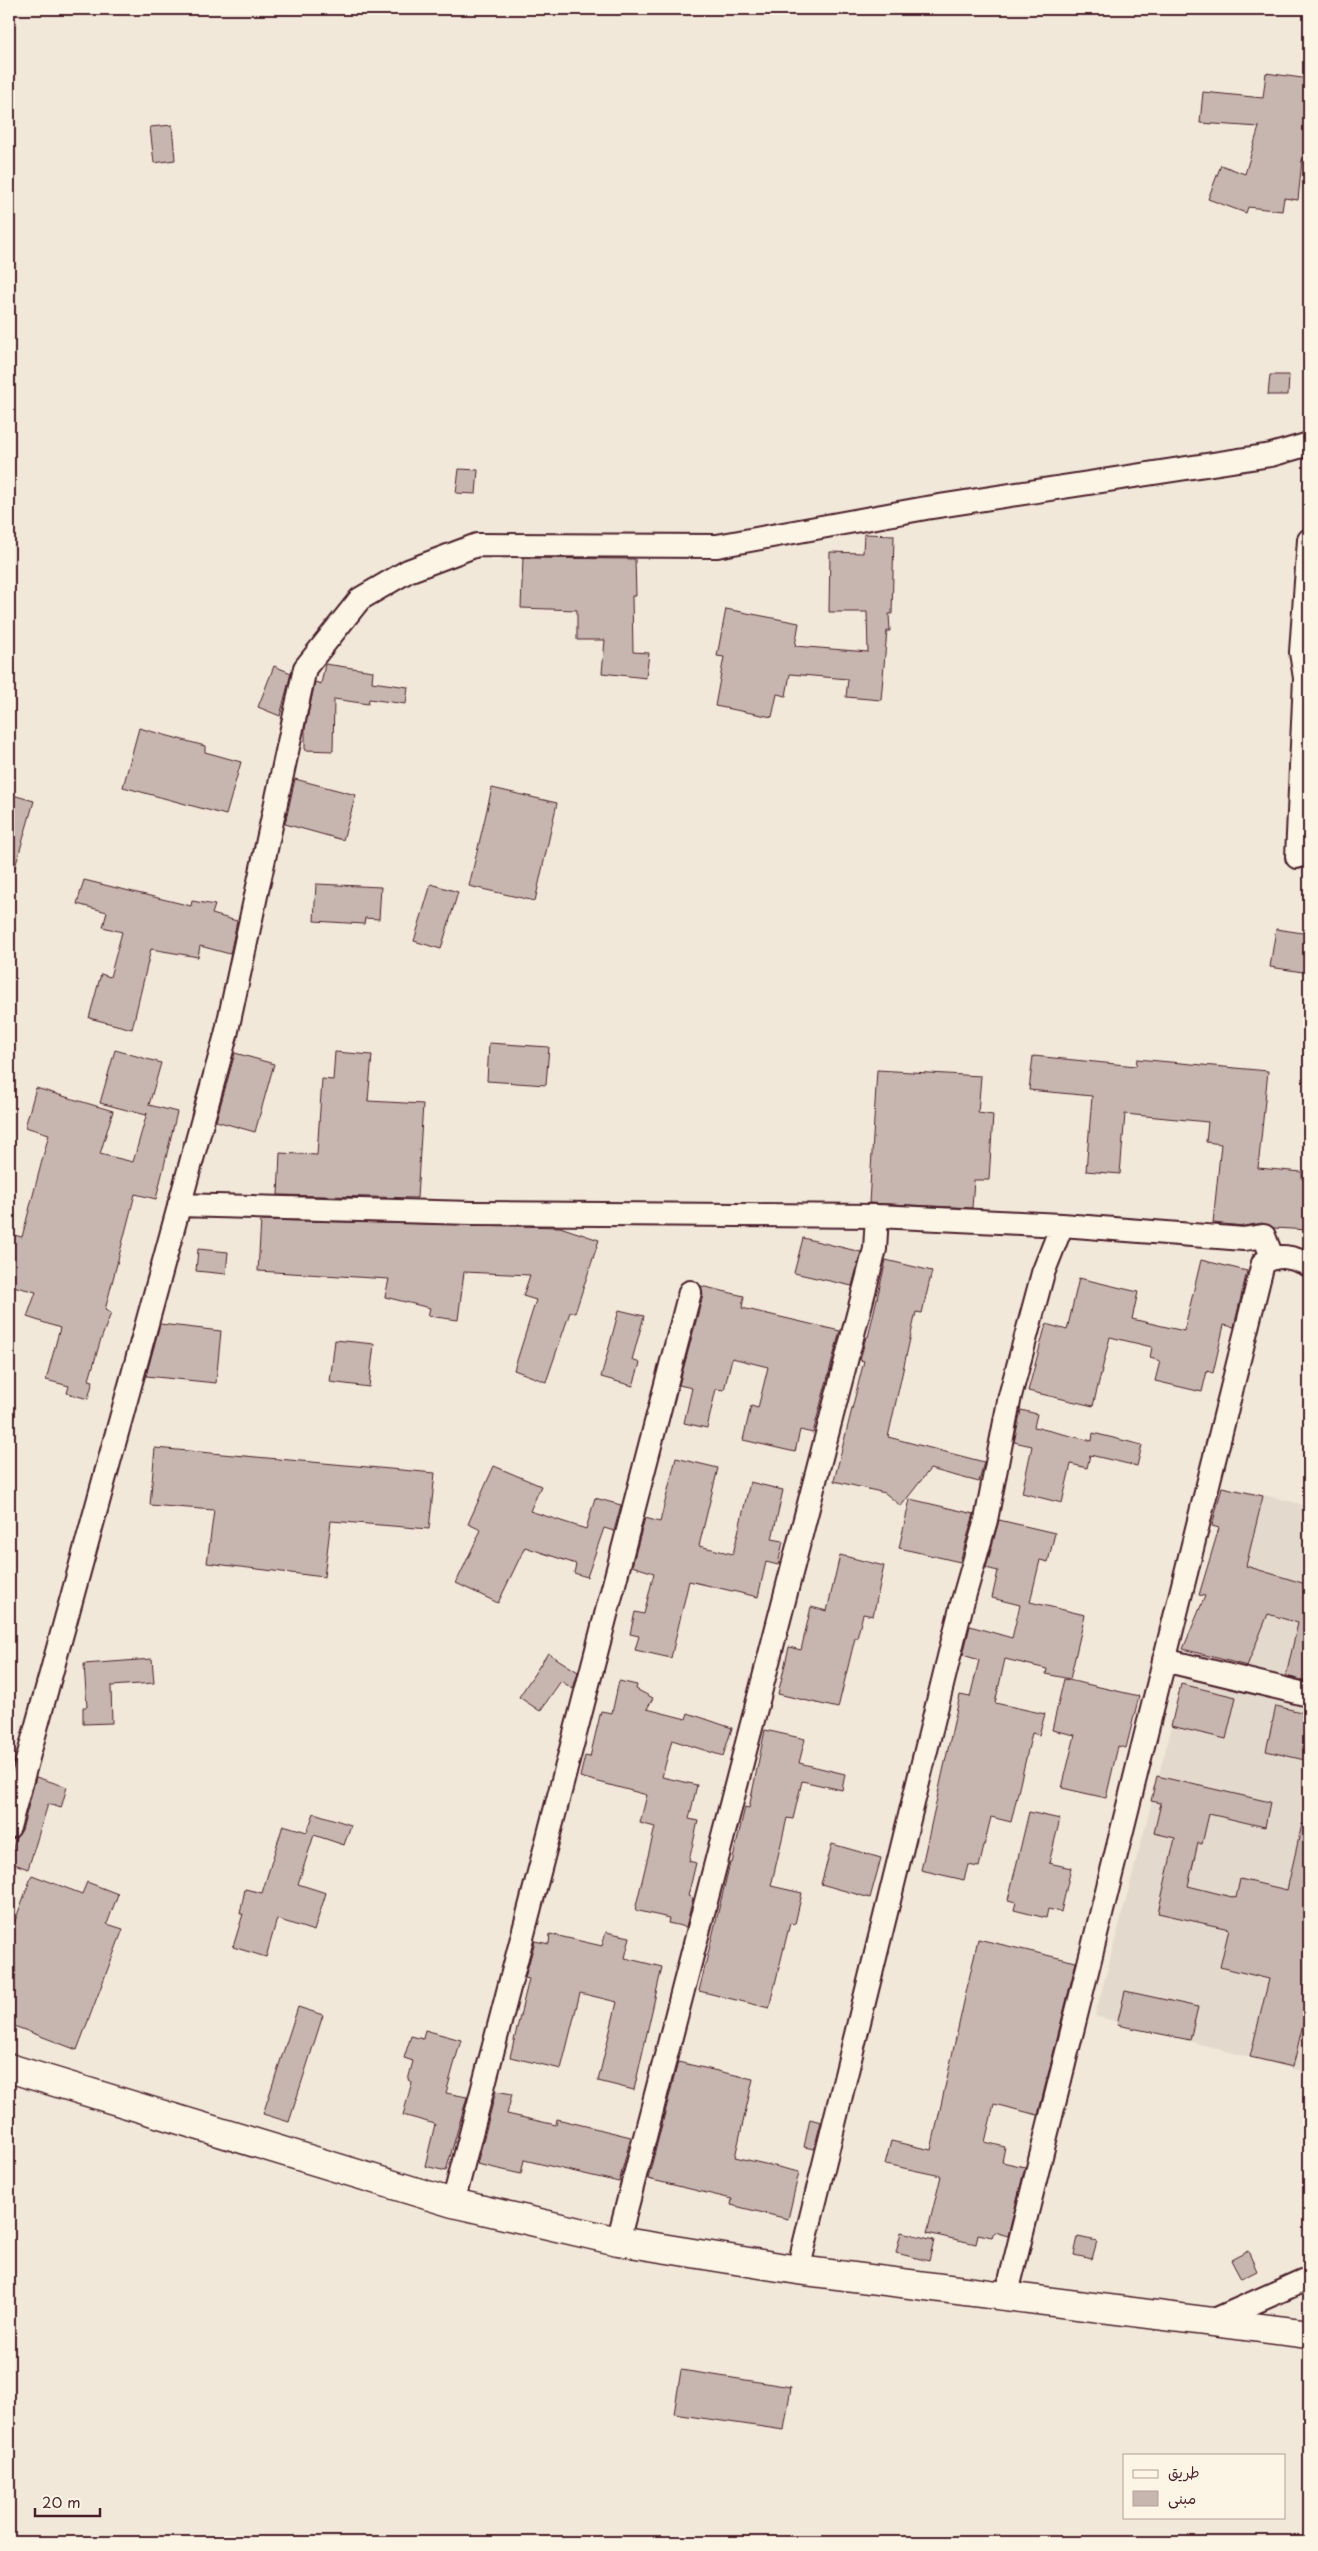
<svg xmlns="http://www.w3.org/2000/svg" width="1318" height="2551" viewBox="0 0 1318 2551" font-family="'Playpen Sans','Playpen Sans Arabic',sans-serif">
  <rect width="100%" height="100%" fill="#f1e8da"/>
  <filter id="ink" filterUnits="userSpaceOnUse"><feTurbulence type="fractalNoise" baseFrequency=".02" numOctaves="2"/><feDisplacementMap in="SourceGraphic" scale="10" xChannelSelector="R" yChannelSelector="G"/><feConvolveMatrix kernelMatrix="1 2 1 2 8 2 1 2 1" color-interpolation-filters="sRGB"/></filter>
  <g filter="url(#ink)">
    <path fill="#e4d9cd" d="M1235,1488L1309,1506V2073L1095,2016Z"/>
    <path fill="#c7b6af" stroke="#4a1f2b" d="M1266,73L1309,79V161L1302,160L1298,200L1284,198L1282,211L1248,207L1246,213L1208,199L1221,165L1245,174L1259,127L1200,123L1203,92L1263,98Z
      M172,125L175,160L154,163L150,127Z
      M1270,375H1289L1288,395H1268Z
      M459,469L478,470L476,494L456,493Z
      M864,534L894,535L892,614H889L890,631H887L881,700L846,697L848,679L790,674L786,696L777,694L772,717L715,706L724,657L717,656L726,609L799,623L795,646L868,652L867,612H829L830,552L863,553Z
      M523,558L635,559L636,596H632L633,652L649,653L646,678L602,673L605,640H577V610L521,608Z
      M325,664L373,671L372,682L408,687L406,704L369,699L368,704L334,699L333,751L305,750V729L315,682L321,684Z
      M274,666L291,673L280,716L258,707Z
      M139,728L205,746V752L241,762L226,815L123,787Z
      M295,779L356,795L343,840L285,824Z
      M492,788L557,803L535,901L469,886Z
      M9,794L34,801L14,871H9Z
      M84,880L191,906L192,901L215,905L212,914L237,921L230,954L200,946L198,957L151,949L132,1029L89,1018L101,974L110,977L122,932L103,927L107,912L77,904Z
      M316,884L381,887L379,919L365,918L364,924L314,921Z
      M431,884L458,892L441,949L414,941Z
      M1276,929L1309,934V973L1270,967Z
      M489,1043L549,1047L546,1085L487,1081Z
      M115,1050L161,1063L149,1105L177,1112L156,1199L135,1194L105,1310L111,1313L100,1342L89,1380L93,1381L88,1399L67,1393L69,1386L46,1380L60,1328L27,1317L36,1292L9,1285V1234L22,1237L49,1134L25,1127L36,1088L113,1111L100,1154L133,1162L147,1113L146,1115L100,1103Z
      M335,1052L372,1055L368,1101L423,1104L417,1198L278,1195L280,1153L317,1155L322,1079L333,1080Z
      M235,1053L274,1064L255,1132L216,1121Z
      M1033,1056L1136,1066L1137,1059L1268,1071L1258,1168L1302,1172V1179L1309,1180V1230L1274,1228L1262,1223L1244,1226L1213,1223L1221,1144L1206,1142L1208,1122L1125,1114L1120,1174L1086,1171L1092,1096L1029,1090Z
      M877,1070L981,1076L978,1113L993,1115L989,1180H974L972,1208L869,1203Z
      M261,1220L560,1227L599,1240L575,1313L570,1312L546,1382L514,1370L536,1300L523,1296L530,1275L464,1272L458,1320L428,1316L430,1308L385,1297L389,1279L258,1271Z
      M803,1238L861,1252L852,1286L794,1273Z
      M198,1249L228,1252L226,1274L196,1271Z
      M886,1260L932,1271L922,1313L916,1312L888,1437L984,1462L979,1482L930,1469L901,1506L885,1493L834,1481L864,1361L860,1360L866,1337H868Z
      M1201,1260L1247,1271L1234,1327L1224,1325L1213,1373L1207,1371L1202,1392L1155,1381L1160,1361L1150,1358L1152,1347L1110,1337L1093,1406L1028,1391L1046,1324L1067,1330L1079,1278L1138,1292L1132,1319L1184,1331Z
      M701,1286L744,1296L742,1308L840,1331L813,1433L800,1430L795,1452L743,1440L751,1406L758,1408L768,1367L732,1358L724,1390L716,1389L707,1428L684,1423L692,1388L679,1385L703,1295Z
      M619,1310L644,1316L632,1360L640,1363L633,1386L601,1377Z
      M160,1324L221,1331L216,1383L146,1376Z
      M335,1340L374,1344L369,1387L330,1382Z
      M1021,1410L1037,1414L1034,1427L1092,1441L1093,1433L1142,1445L1137,1466L1090,1455L1087,1468L1071,1464L1062,1503L1022,1493L1032,1446L1014,1442Z
      M155,1448L435,1473L429,1529L331,1521L324,1577L207,1563L214,1510L150,1505Z
      M676,1458L718,1468L699,1546L733,1554L750,1482L783,1490L772,1539L783,1541L778,1565L766,1562L758,1597L689,1581L671,1658L635,1650L639,1636L630,1634L635,1612L644,1614L654,1573L632,1566L645,1518L660,1522Z
      M494,1466L541,1486L530,1511L586,1529L595,1498L621,1505L614,1531L604,1528L587,1577L574,1573L576,1564L525,1547L498,1603L456,1583L481,1530L468,1524Z
      M1222,1487L1263,1496L1246,1566L1309,1585V1682L1286,1676L1298,1623L1268,1614L1247,1666L1183,1649L1205,1596L1199,1595L1219,1528L1212,1526Z
      M910,1499L974,1514L960,1562L899,1548Z
      M999,1520L1055,1533L1048,1562L1040,1560L1030,1602L1085,1615L1070,1679L1046,1674L1047,1669L1005,1659L995,1703L1045,1714L1039,1735L1032,1733L1011,1822L991,1817L979,1867L968,1865L964,1880L921,1870L960,1695L970,1697L979,1660L963,1655L970,1626L1012,1638L1020,1605L992,1598L998,1571L986,1568Z
      M840,1555L884,1566L873,1616L863,1614L857,1638H855L838,1708L778,1694L789,1647L801,1650L811,1607L827,1611Z
      M548,1653L578,1672L573,1689L561,1681L540,1711L519,1697Z
      M152,1659L154,1683L111,1686L112,1723L83,1724V1707H87L84,1664Z
      M1064,1679L1139,1696L1126,1748L1118,1746L1106,1798L1062,1788L1075,1735L1052,1730Z
      M619,1681L637,1685L636,1689L653,1698L647,1709L686,1719L688,1713L732,1728L723,1756L672,1740L662,1777L697,1785L689,1819L698,1821L689,1861L696,1863L688,1896L693,1898L686,1927L668,1923L669,1918L635,1910L655,1827L640,1823L647,1795L580,1777L585,1756L590,1757L601,1711L612,1713Z
      M1181,1684L1236,1697L1226,1739L1171,1726Z
      M1276,1706L1309,1714V1761L1266,1751Z
      M765,1730L805,1739L799,1763L845,1774L842,1790L802,1781L793,1819L787,1818L771,1886L802,1893L795,1924L790,1923L769,2008L699,1991L730,1863H732L745,1807L749,1808Z
      M1157,1776L1270,1802L1265,1827L1209,1814L1202,1844L1198,1843L1188,1886L1236,1898L1240,1879L1287,1890L1302,1824L1309,1825V1998L1293,2067L1250,2057L1269,1979L1220,1967L1229,1929L1158,1913L1175,1838L1154,1833L1161,1803L1151,1801Z
      M36,1777L67,1787L61,1808L48,1804L28,1869L9,1862L16,1838L22,1830Z
      M1029,1812L1060,1819L1049,1863L1071,1868L1061,1912L1048,1909L1046,1918L1014,1910L1016,1902L1008,1900Z
      M314,1813L351,1825L344,1845L314,1835L298,1884L326,1893L314,1931L277,1919L266,1957L233,1947L243,1914H240L245,1889L262,1893L283,1825L307,1832Z
      M832,1844L881,1858L870,1898L821,1884Z
      M32,1875L82,1894L87,1882L118,1894L107,1924L123,1929L77,2050L9,2024V1937Z
      M606,1932L630,1937L625,1958L662,1967L634,2090L598,2081L617,2002L580,1993L561,2069L510,2057L529,1979L525,1978L535,1941L549,1944L550,1934L602,1946Z
      M978,1939L1076,1962L1038,2115L994,2104L985,2142L1005,2147L1002,2162L1025,2167L1008,2236L994,2232L992,2237L978,2234L976,2244L927,2233L941,2176L885,2164L891,2141L931,2150Z
      M1125,1991L1198,2007L1190,2040L1117,2025Z
      M298,2007L323,2015L289,2122L263,2114Z
      M425,2030L461,2040L446,2093L467,2097L446,2171L425,2166L435,2124L403,2115L412,2082L408,2080L413,2061L404,2058L411,2036L423,2039Z
      M678,2062L753,2079L735,2157L799,2172L788,2219L731,2205L732,2199L648,2179Z
      M496,2091L512,2094L507,2114L556,2125L557,2119L631,2137L619,2182L524,2160L521,2174L477,2164Z
      M810,2119L821,2122L814,2149L804,2147Z
      M901,2232L934,2240L929,2261L896,2253Z
      M1078,2237L1097,2241L1092,2259L1074,2255Z
      M1248,2251L1257,2271L1241,2279L1231,2260Z
      M681,2370L791,2387L784,2430L674,2414Z"/>
    <g fill="none" stroke-linecap="round" stroke-linejoin="round">
      <defs>
        <path id="minor" d="M1297,857L1305,678L1301,652L1309,540
          M179,1205L472,1213L877,1216L1062,1225L1244,1239L1264,1236L1272,1257
          M1164,1660L1309,1695
          M9,1827L226,1035L305,668L360,599L408,571L477,545L717,546L926,508L1271,455L1309,444
          M453,2203L690,1292
          M618,2241L875,1249L877,1216
          M798,2270L962,1604L986,1520L1010,1396L1043,1273L1062,1225
          M1006,2297L1263,1263C1279,1253 1293,1257 1309,1265
          M1210,2322L1309,2278"/>
        <path id="major" d="M9,2068L453,2203L618,2241L798,2270L1309,2334"/>
      </defs>
      <use href="#minor" stroke="#4a1f2b" stroke-width="26"/>
      <use href="#major" stroke="#4a1f2b" stroke-width="31"/>
      <use href="#minor" stroke="#fcf5e5" stroke-width="22"/>
      <use href="#major" stroke="#fcf5e5" stroke-width="28"/>
    </g>
  </g>
  <rect width="1318" height="2551" fill="none" stroke="#fcf5e5" stroke-width="30"/>
  <rect x="15" y="15" width="1288" height="2521" fill="none" stroke="#4a1f2b" stroke-width="2" filter="url(#ink)"/>
  <rect x="1123" y="2454" width="162" height="65" fill="#fcf5e5" stroke="#b59f9b"/>
  <rect x="1133" y="2470" width="25" height="8" fill="#fcf5e5" stroke="#b59f9b"/>
  <text x="1168" y="2478" font-size="15" fill="#4a1f2b">طريق</text>
  <rect x="1133" y="2491" width="25" height="15" fill="#c7b6af" stroke="#b59f9b"/>
  <text x="1168" y="2504" font-size="15" fill="#4a1f2b">مبنى</text>
  <path d="M35 2508v8h65v-8" fill="none" stroke="#4a1f2b" stroke-width="2.5"/>
  <text x="42" y="2508" font-size="15" fill="#4a1f2b" stroke="#fcf5e5" stroke-width="4" paint-order="stroke">20 m</text>
</svg>
